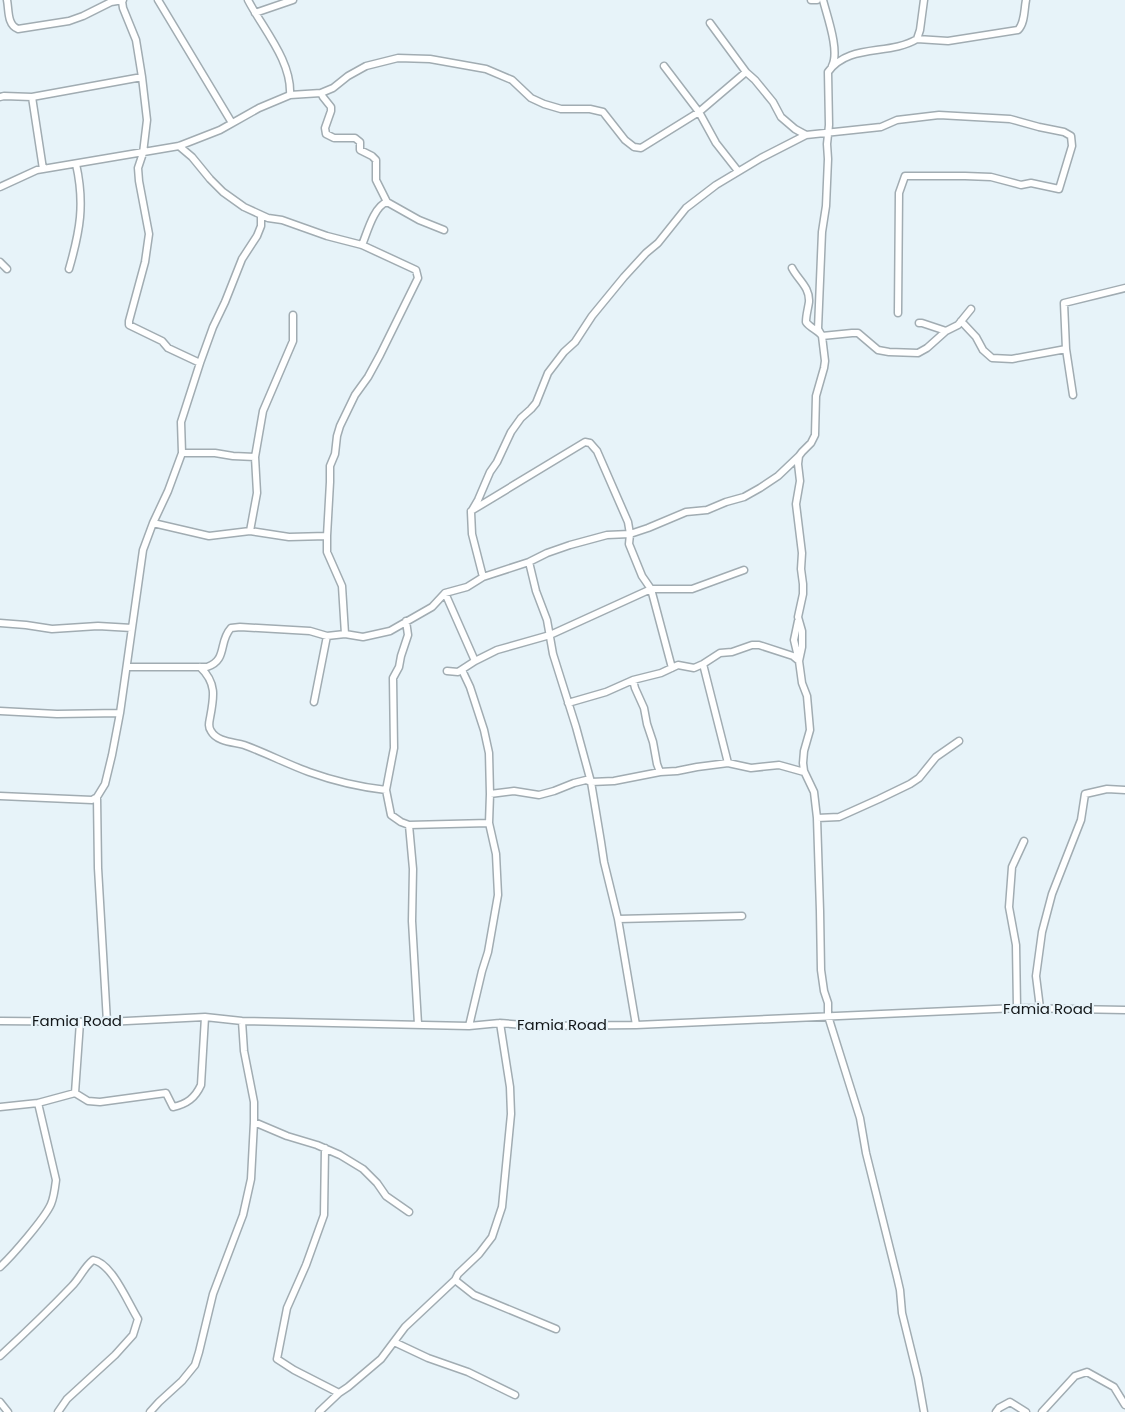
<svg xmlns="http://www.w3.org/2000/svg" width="1125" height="1412" viewBox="0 0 1125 1412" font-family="Poppins,sans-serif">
  <rect width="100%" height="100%" fill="#e7f3f9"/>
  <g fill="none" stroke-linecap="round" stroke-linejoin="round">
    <defs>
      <path id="minor" d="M7,0C9,10 7,25 18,29L69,21L83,16L111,2L123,0
        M158,0L232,123
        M248,0C263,29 292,61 290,95
        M811,0H817
        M823,0C827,16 840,51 832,66
        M122,1L123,8L136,40L142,77L147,120L143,153L138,168L139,181L149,234L145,262L129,321V325L162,341L168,348L200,363
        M255,13L293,0
        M710,23L746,72
        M917,39L948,41L1018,30C1025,23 1024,10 1026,0
        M664,66L699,112L716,143L738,171
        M321,93L323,97L331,107V111L325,128L326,134L334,138H355L360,142V150L372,156L376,160V180L387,202L419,220L444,230
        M0,97L4,96L32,97L142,77
        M32,97L43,169
        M179,146L192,157L210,179L223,192L244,207L268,218L282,220L327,236L362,245L416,270L418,278L380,355L368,377L355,395L340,426L337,436L335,454L330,466V482L327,536V552L342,586L345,634
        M0,187L37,170L179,146L220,130L259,108L290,95L321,93L333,88L348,76L366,66L398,58L430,59L486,69L512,80L531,98L544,104L561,109H590L603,112L625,140L634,147L641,148L699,112L746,72L755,80L773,102L781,117L795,129L806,135
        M362,245C367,233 374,206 387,202
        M0,262L7,269
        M792,268C798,280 810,287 809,302C808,309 806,315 806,322C810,328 818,330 822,336L852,333H858L878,350L889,352L918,353L927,348L946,331L958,325L971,309
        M69,269C80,231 85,204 76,164
        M961,321L976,337L983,350L992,358L1012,359L1066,349
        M919,323H922L946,331
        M1073,395L1066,349L1064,303L1125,288
        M182,453H215L233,456L255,457L257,493L250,531
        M255,457L263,411L293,341V315
        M471,511L585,442L590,443L597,451L628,522L630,534L629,544L642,576L651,589L672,668
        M153,523L209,536L250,531L289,537L327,536
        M529,562L536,591L547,620L553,654L576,727L591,782L601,842L604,862L618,919L636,1025
        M483,577L472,534L471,512L478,500L490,472L497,462L511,432L521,418L531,409L536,403L548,373L564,352L575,342L592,316L624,277L646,253L658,243L686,208L716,185L761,158L806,135L881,127L897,120L939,115L1010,119L1039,127L1064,132L1071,136L1072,146L1059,189L1031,183L1021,185L991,177L965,176H905L899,193L898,313
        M445,593L475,661
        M406,621L408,635L401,656L399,667L393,678L394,748L386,790L391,815L401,822L409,825L489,823
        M798,621L794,640L799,661
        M0,623L26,625L52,629L98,626L132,628
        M703,664L728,763
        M127,667H207C228,660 218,642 231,628L240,627L310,631L327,636L345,634L363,637L390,631L432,607L445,593L467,587L483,577L529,562L547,553L570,545L607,535L630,534L648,528L686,512L707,510L726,502L744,497L760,488L778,476L799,456
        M200,667C217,683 214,697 210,718C209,723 208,727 211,731C217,742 234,742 244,745C266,753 287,764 309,772C334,781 359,787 386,790
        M462,670L470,687L484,730L489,753L490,794L489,823L496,854L498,895L488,952L482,971L469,1026
        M447,671L458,672L475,661L497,650L550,635L651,589H692L744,570
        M633,680L635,688L644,708L647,724L653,742L657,764L660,772
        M314,702L327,636
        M568,703L606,692L633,680L661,673L678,665L694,668L703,664L720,653L732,652L752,645H759L793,656L799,661
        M0,711L57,714L120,713
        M490,794L514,791L539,795L554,791L574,783L586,780L591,782L614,781L660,772L677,771L697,767L728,763L751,768L779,765L804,772V771
        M0,796L92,800L97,797L105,784L112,755L120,713L143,550L153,523L168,491L182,453L181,422L200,363L213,327L225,302L242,259L257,236L261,226V215
        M97,797L98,868L107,1022
        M817,818L839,817L879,799L910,784L919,778L936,757L959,741
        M409,825L413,869L412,921L418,1024
        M618,919L742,916
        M1017,1008L1016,945L1009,907L1012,867L1024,841
        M1040,1008L1036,976L1042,932L1052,894L1081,820L1085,794L1107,789L1125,790
        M0,1021L107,1022L205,1017L242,1021L469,1026L500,1023L537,1026L636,1025L1017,1008L1125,1010
        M75,1093L80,1022
        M0,1107L38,1103L75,1093L88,1101L100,1102L166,1093L173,1107C187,1104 195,1098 201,1085L205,1017
        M254,1122L287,1136L317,1145L340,1155L363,1169L377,1183L386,1196L409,1212
        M325,1148L324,1215L306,1265L287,1308L277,1359L294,1370L339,1393
        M0,1267C12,1256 45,1218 51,1204C54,1197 55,1188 56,1180L38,1103
        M455,1280L474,1295L556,1329
        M394,1342L428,1358L468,1372L515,1395
        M0,1356C25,1333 49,1310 72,1286C80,1278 84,1267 93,1260C112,1263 128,1303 138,1319L133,1335L115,1355L67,1399L58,1412
        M0,1402L8,1412
        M150,1412L159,1402L182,1381L195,1365L199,1352L213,1294L243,1215L251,1179L254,1122V1102L244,1051L242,1021
        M319,1412L339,1393L348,1387L381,1359L405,1327L455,1280L458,1274L479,1254L492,1237L502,1207L511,1114L510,1087L500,1023
        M924,1412L918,1378L902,1313L900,1290L897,1277L866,1153L860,1118L828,1016V1003L824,991L821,970L820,911L817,818L814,792L804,771L803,763L804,751L810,730L807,696L802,683L799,661L802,647V631L798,617L803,594V584L801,569L802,553L796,504L800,481L798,464L799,456L802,452L811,443L815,435L816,396L824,368L825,361L822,336L818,329L822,232L826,206L828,159L827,144L829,125L828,72C849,43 889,56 917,39L920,30L924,0
        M996,1412L999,1408L1010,1402L1026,1412
        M1042,1412L1075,1376L1087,1372L1114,1387L1125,1405"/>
    </defs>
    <use href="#minor" stroke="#a1acb2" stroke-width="9"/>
    <use href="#minor" stroke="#fff" stroke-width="6"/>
  </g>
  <g text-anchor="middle" stroke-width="4.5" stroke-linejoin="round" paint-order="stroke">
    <g font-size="15" fill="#121618" stroke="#e7f3f9">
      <text x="1048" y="1014">Famia Road</text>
      <text x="77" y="1026">Famia Road</text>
      <text x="562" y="1030">Famia Road</text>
    </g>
  </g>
</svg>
